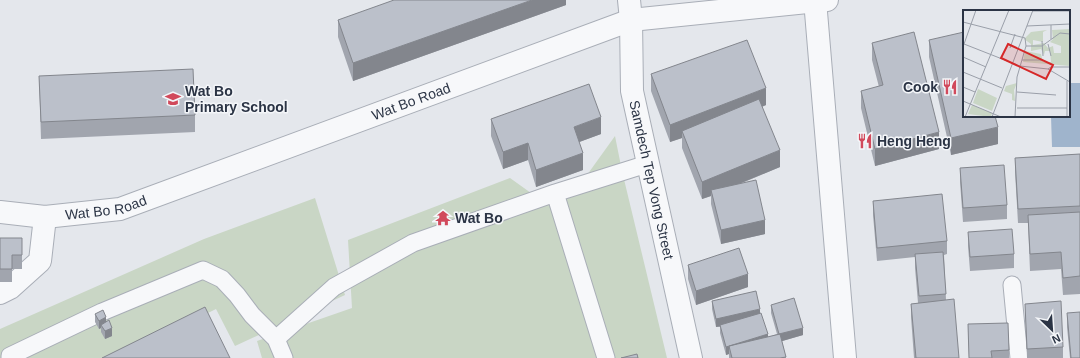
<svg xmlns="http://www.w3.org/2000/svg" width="1080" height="358" viewBox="0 0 1080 358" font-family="Helvetica,sans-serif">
  <rect width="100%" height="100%" fill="#e4e7ec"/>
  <path fill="#c9d6c5" d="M615,136L622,171L667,358H262L257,341L352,308L348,240L510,178L531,193L587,175Z
    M315,198L345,295L235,346L216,309L118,358H0V329L204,239Z"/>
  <path fill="#9fb4cc" d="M1069,83H1080V147H1052L1051,116H1069Z"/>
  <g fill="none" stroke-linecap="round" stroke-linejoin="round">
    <defs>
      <path id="service" d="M555,193L606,358
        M1012,285L1019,358
        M276,339L334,287L413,243L555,193L647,164
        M10,358V356L102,312L203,270L222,279L237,295L252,315L276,339L284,358"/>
      <g id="minor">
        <path id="s1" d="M629,0L631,20L632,91L691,358"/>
        <path d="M815,0L845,358"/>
        <path id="s2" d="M0,212L45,217L120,209L631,20L827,0"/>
        <path d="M0,293L10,288L40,261L45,217"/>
      </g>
    </defs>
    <use href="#service" stroke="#a9aeb7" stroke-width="19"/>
    <use href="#minor" stroke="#a9aeb7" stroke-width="24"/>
    <use href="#service" stroke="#f7f8fa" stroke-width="17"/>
    <use href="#minor" stroke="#f7f8fa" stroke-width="22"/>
  </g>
  <path fill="#a1a5ae" d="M566,0V5L353,81L338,37V20Z
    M929,40L998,144L951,155L929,57Z
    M872,43L939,149L875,166L861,108V91L879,87L872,60Z
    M651,74L766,105L762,107L780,167L742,183L765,234L721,244L711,204V196L702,199L682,148V138L670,142L651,91Z
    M39,76L195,115V132L41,139Z
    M491,119L601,134L579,142L583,170L536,187L528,160L503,169L491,136Z
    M1080,154V294L1063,295L1061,269L1030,271L1028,223H1018L1015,172V158Z
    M960,168L1007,205V219L963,222L960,182Z
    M873,201L947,241V254L944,255L946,300L959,358H914L911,317V304L918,303L915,268V257L877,261L873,215Z
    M968,232L1014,254V268L970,271L968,246Z
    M0,238H22V269H12V282H0Z
    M688,265L748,287L696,305L688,279Z
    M712,301L760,313L768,337L777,334L771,313V305L803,335L782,341L786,358H729V354L726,355L720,333V327H716L712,309Z
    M1025,304L1063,347V358H1027Z
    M1067,313L1080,358H1070L1067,327Z
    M95,314L106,322L112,336L105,339L101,332V328L99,329L95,322Z
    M968,324L1009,350V358H969Z"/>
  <path fill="#83868d" d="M532,0H566V5L353,81V63Z
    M766,88V105L684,137L682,131V138L670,142V125Z
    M601,117V134L574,144V127Z
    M998,127V144L951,155V138Z
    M939,132V149L875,166V149Z
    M528,143V160L503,169V152Z
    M780,150V167L712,195L711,190V196L702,199V182Z
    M583,153V170L536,187V170Z
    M765,220V234L721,244V230Z
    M748,274V287L696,305V291Z
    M760,309V317L716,327V319Z
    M106,317V325H101V328L99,329V321Z
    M112,328V336L105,339V331Z
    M803,328V335L779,342V334Z
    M768,334V342L729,346V354L726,355V347Z"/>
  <path fill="#bbc0ca" stroke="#83868d" d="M394,0H532L353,63L338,20Z
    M914,32L939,132L875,149L861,91L883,85L872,43Z
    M964,32V116H995L998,127L951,138L929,40Z
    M747,40L766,88L670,125L651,74Z
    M193,69L195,115L41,122L39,76Z
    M589,84L601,117L574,127L583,153L536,170L528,143L503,152L491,119Z
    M759,99L780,150L702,182L682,131Z
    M1080,154V206L1018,209L1015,158Z
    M1004,165L1007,205L963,208L960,168Z
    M756,180L765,220L721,230L711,190Z
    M942,194L947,241L877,248L873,201Z
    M1080,212V276L1063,278L1061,252L1030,254L1028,215Z
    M1012,229L1014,254L970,257L968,232Z
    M0,238H22V255H12V269H0Z
    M739,248L748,274L696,291L688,265Z
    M943,252L946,294L919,296L915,254Z
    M756,291L760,309L716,319L712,301Z
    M794,298L803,328L779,334L771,305Z
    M954,299L959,358H916L911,304Z
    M1061,301L1063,347L1027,349L1025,304Z
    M205,307L230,358H102Z
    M103,310L106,317L99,321L95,314Z
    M1080,312V358H1071L1067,313Z
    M761,313L768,334L726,347L720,325Z
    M109,320L112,328L105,331L101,325Z
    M1008,323L1009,350L991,351L992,358H969L968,324Z
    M780,334L786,357L780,358H732L729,346Z
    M637,354L638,358H621Z"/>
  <defs>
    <symbol id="restaurant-bare" viewBox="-9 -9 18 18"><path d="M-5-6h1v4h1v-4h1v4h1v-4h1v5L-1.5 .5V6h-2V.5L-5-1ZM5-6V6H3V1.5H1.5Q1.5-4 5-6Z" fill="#d1495b" stroke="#f4f6f9" stroke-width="2.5" paint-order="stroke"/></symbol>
    <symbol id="school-bare" viewBox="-9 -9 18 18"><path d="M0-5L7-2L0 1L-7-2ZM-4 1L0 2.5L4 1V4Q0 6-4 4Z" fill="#d1495b" stroke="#f4f6f9" stroke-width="2.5" paint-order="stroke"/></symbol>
    <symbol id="temple-bare" viewBox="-9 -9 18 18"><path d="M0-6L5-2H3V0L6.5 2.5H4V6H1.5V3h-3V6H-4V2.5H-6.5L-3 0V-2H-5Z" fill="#d1495b" stroke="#f4f6f9" stroke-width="2.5" paint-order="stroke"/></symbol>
  </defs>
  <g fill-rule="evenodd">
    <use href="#restaurant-bare" x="939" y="76" width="22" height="22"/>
    <use href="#school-bare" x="162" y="88" width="22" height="22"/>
    <use href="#restaurant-bare" x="854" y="130" width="22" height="22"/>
    <use href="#temple-bare" x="432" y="207" width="22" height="22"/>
  </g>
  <g text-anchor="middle" stroke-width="3" stroke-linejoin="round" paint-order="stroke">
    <g font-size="14" font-weight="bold" fill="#2b3445" stroke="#f4f6f9" text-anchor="start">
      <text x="938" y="92" text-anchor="end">Cook</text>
      <text x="185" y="96">Wat Bo<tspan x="185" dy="16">Primary School</tspan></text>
      <text x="877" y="146">Heng Heng</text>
      <text x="455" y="223">Wat Bo</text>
    </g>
    <g font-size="14" fill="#2b3445" stroke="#f4f6f9">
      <text dy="5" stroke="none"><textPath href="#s2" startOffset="431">Wat Bo Road</textPath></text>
      <text dy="5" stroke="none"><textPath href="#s1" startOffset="182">Samdech Tep Vong Street</textPath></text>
      <text dy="5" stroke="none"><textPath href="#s2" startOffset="107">Wat Bo Road</textPath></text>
    </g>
  </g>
  <g transform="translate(963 10)">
    <rect width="107" height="107" fill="#e4e7ec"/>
    <path d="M107,19V56L60,52L62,41L78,44L80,52H88L87,41H82L81,45L78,39L68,41V34L61,29L68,22L84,20L80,22V32L70,30V35L81,33L85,38L90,36L91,43H98V36L87,32L90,29L89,20ZM54,73L51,80L52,91L49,90V84L41,81L43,76ZM15,79L34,88L29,101L10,93ZM9,95L29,103L28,107L5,104Z" fill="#c9d6c5"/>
    <path fill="none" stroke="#9a9fa9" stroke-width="1" d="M69,1H107M0,12L62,28L63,36L54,67L52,107M64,16L107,14M88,29V15M79,31L80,46M1,34L57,56L85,59L107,72M85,34L88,46M63,36H79L97,23L107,24M0,37L13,0M47,38L52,24M0,47L23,57M59,50H78M85,59L88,57H107M0,62L39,78M0,77L12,82M54,82L93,85M0,91L38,107M54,98H104M2,107L46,0M29,107L70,0M104,107V71"/>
    <path fill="#d62828" fill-opacity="0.15" stroke="#d62828" stroke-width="2" d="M45,34L90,55L83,69L38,48Z"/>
    <rect width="107" height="107" fill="none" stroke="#2b3445" stroke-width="2"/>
  </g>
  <g transform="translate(1052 330) rotate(155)" stroke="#f4f6f9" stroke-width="3" paint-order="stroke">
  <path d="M0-3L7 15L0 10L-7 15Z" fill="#2b3445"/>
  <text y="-6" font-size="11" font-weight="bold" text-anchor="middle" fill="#2b3445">N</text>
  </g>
</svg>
